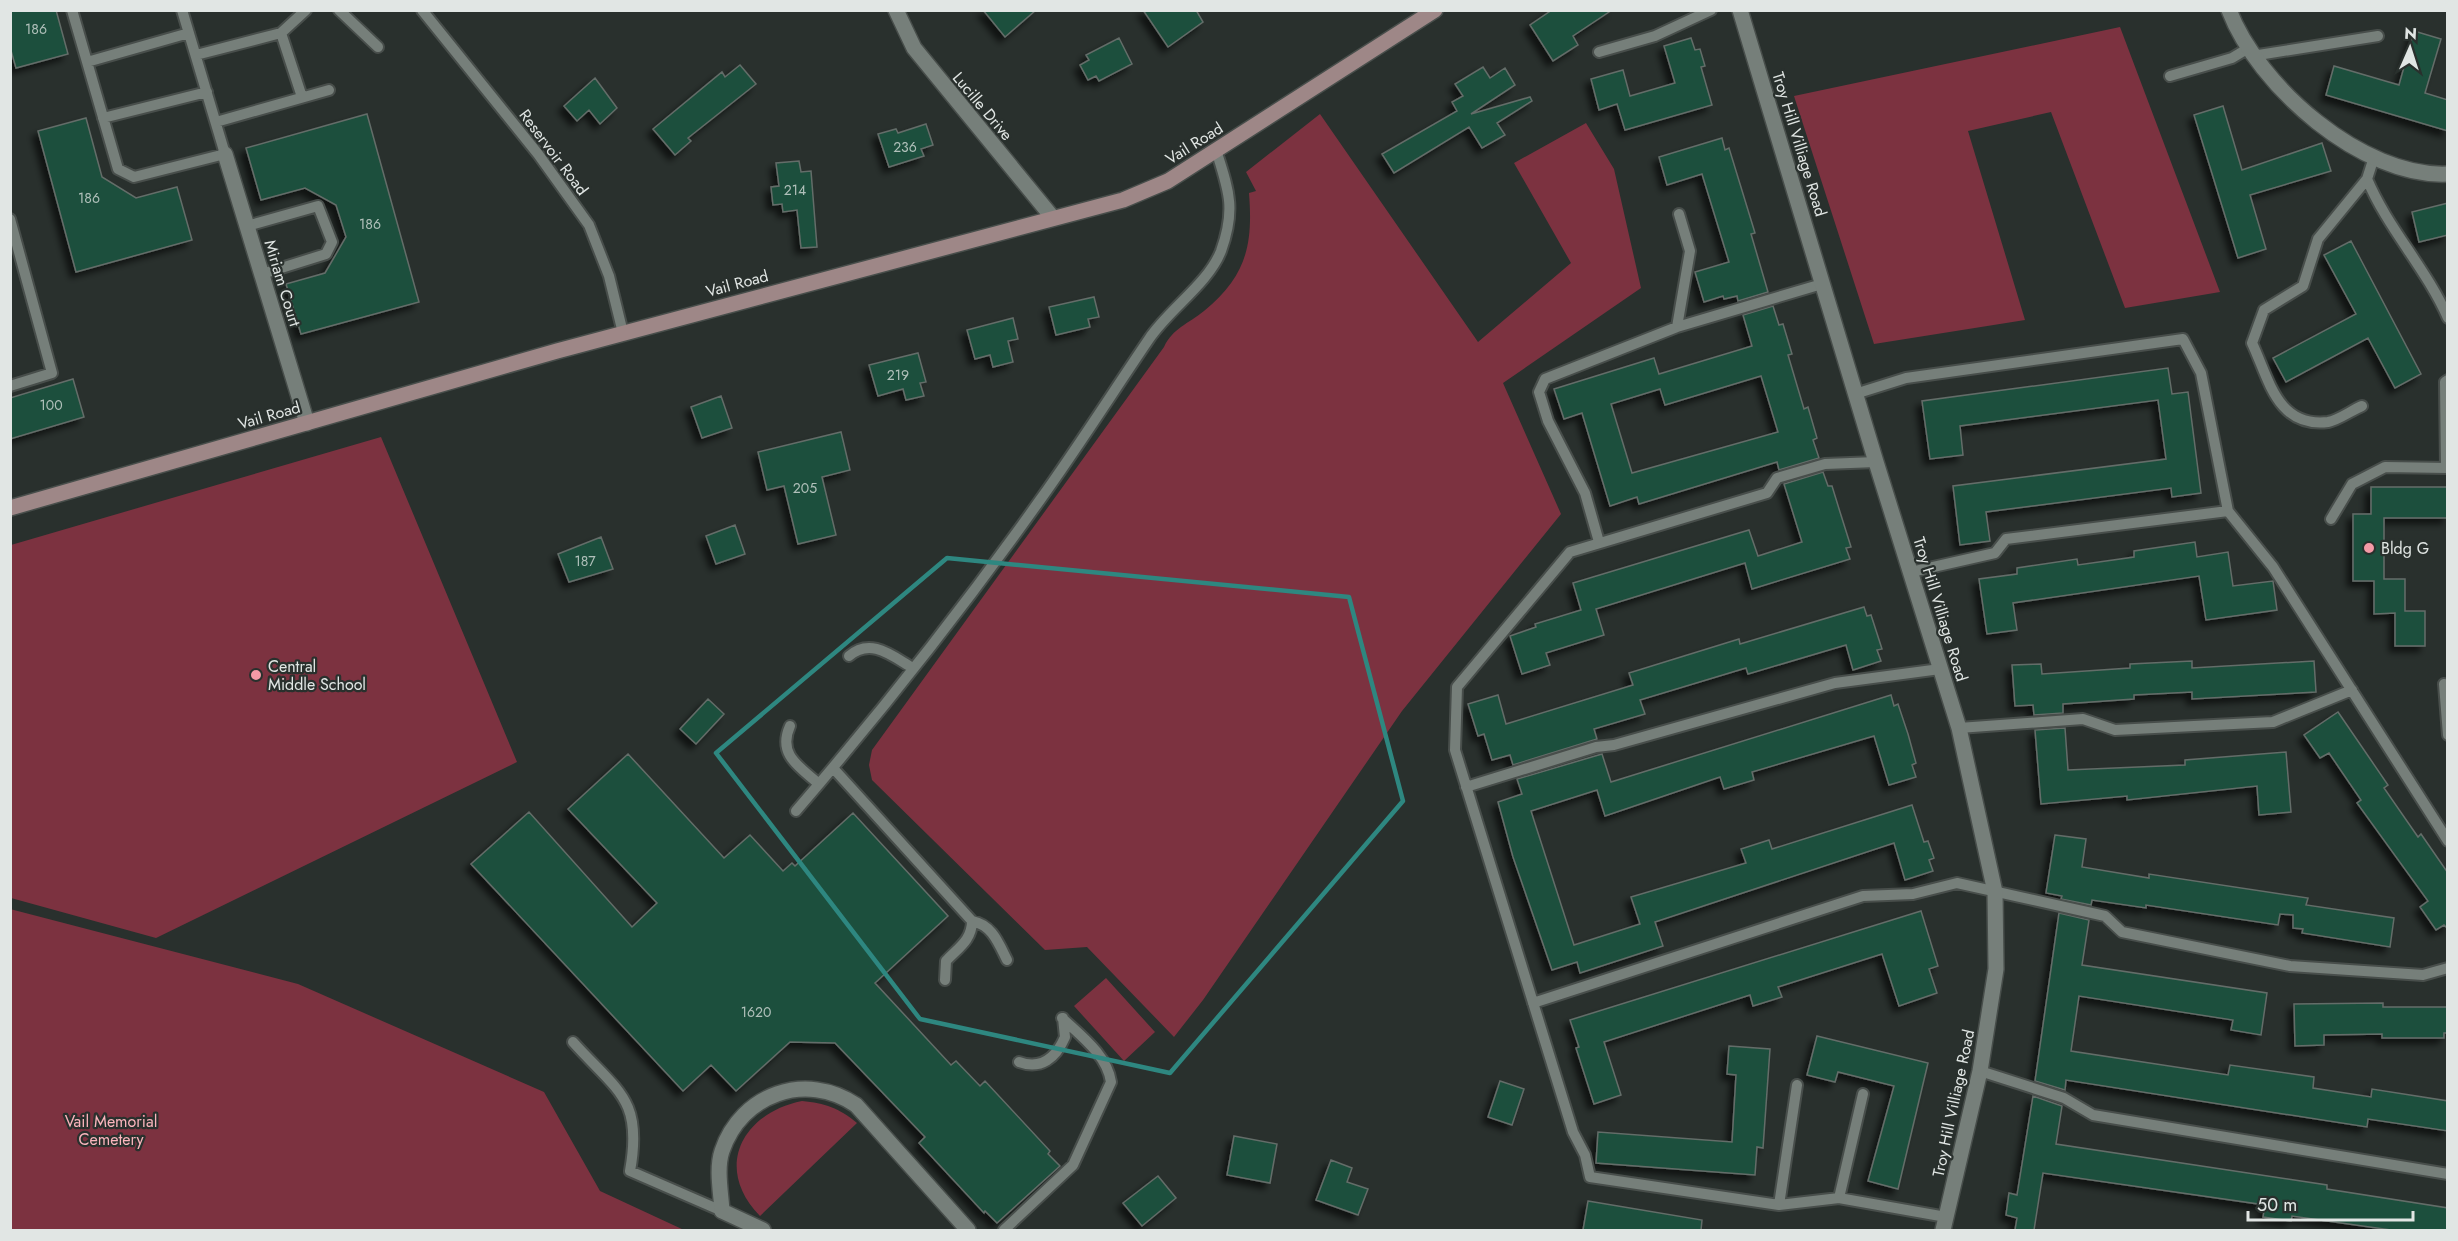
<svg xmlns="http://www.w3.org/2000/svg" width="2458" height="1241" viewBox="0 0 2458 1241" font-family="Jost,sans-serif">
  <defs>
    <filter id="shadow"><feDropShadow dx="-5.5" dy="5.5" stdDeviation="3" flood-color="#0009"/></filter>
  </defs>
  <rect width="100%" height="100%" fill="#29302d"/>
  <path fill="#7c3240" d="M2120,27L2220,292L2125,308L2051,112L1968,131L2025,320L1874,344L1794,96Z
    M1320,114L1478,342L1571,263L1514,163L1586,123L1614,169L1641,288L1503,383L1561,514L1402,711L1203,1000L1174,1037L1087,947L1045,950L872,780L869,765L872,750L1164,347C1173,328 1188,324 1204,311C1247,276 1253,244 1249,193L1256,191L1246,172Z
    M381,437L517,762L156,938L11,898V545Z
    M10,909L298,984L544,1092L600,1191L684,1230H11Z
    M1106,978L1155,1032L1124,1061L1074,1006Z
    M802,1101C825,1103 839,1108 857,1123L760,1216C713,1168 742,1113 802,1101Z"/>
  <path fill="#1c4f3c" stroke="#646d69" stroke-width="1.5" fill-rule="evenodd" filter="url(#shadow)" d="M10,10H56L68,54L16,68L10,47Z
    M983,10H1036L1005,37Z
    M1143,10H1196L1203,22L1168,47Z
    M1552,10H1612L1573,36L1578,45L1553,61L1530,25Z
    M2414,31L2441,39L2425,93L2448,100V131L2326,95L2334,66L2399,85Z
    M1119,38L1132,64L1099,81L1096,76L1088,80L1080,65L1089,60L1086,55Z
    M1691,38L1695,50L1700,49L1705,66L1701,67L1712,105L1625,130L1617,104L1599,110L1591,79L1623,70L1630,96L1675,83L1664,46Z
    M740,65L756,84L688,138L691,141L675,155L653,129L722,72L725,77Z
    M1483,67L1490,78L1505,68L1515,85L1471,114L1530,97L1532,101L1497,123L1505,135L1482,148L1469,127L1394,173L1382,154L1457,111L1452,102L1463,96L1455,84Z
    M595,78L617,108L600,124L589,110L577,121L564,106Z
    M2223,106L2242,170L2322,143L2331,171L2250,195L2266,249L2238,258L2194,115Z
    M367,114L419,302L301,334L286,284L325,273L346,237L336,205L305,188L261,200L246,148Z
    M86,118L102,177L136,198L177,187L192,240L76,272L38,131Z
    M926,124L933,145L921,149L924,156L889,167L878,134L896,129L898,133Z
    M1722,138L1725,150L1729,148L1755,233L1751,234L1768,292L1738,301L1737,296L1724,299L1723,296L1704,302L1695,272L1729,262L1702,174L1667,185L1659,157Z
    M799,161L801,172L811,171L817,247L801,248L797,210L783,212L782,204L773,205L771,187L779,186L776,163Z
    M2448,203V235L2419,242L2412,212Z
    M2351,241L2421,374L2395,388L2368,338L2286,382L2273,358L2356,314L2324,255Z
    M1094,297L1099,317L1088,319L1090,327L1056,335L1049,307Z
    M1773,306L1779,325L1783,324L1792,354L1788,355L1804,409L1808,407L1817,438L1813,440L1819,458L1779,470L1777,462L1639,504L1637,497L1610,506L1582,413L1564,419L1554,389L1654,358L1659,374L1752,346L1743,315ZM1761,376L1778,432L1632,473L1611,404L1660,389L1665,405Z
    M1013,318L1018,339L1008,341L1013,362L993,367L990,355L975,359L967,330Z
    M918,353L926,382L920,383L924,396L906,400L903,389L878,396L869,365Z
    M2168,368L2172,394L2188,392L2201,493L2172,497L2171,488L1986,512L1990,541L1960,545L1953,486L2166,459L2158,400L1960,426L1963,455L1930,459L1922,401Z
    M73,379L84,417L10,439V398Z
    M721,396L732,428L702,438L691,407Z
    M841,432L850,470L822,477L836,535L798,544L784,486L767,490L758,452Z
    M1823,472L1828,486H1832L1840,512L1851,547L1846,548L1850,559L1752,589L1745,563L1596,609L1604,635L1546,653L1550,665L1522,674L1510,636L1536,627L1535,624L1581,610L1573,583L1749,530L1758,556L1802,542L1784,484Z
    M2371,487H2448V518H2384V579H2405V611H2425V646H2395V613L2374,614V581H2353V514H2371Z
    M735,525L745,554L716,564L706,536Z
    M601,537L613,569L569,582L558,554Z
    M2195,542L2197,557L2228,552L2233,586L2273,581L2277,610L2206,620L2199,576L2013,603L2017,630L1987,634L1979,579L2017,574V568L2077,559L2078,565L2134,557V551Z
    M1864,607L1867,616L1871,615L1882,649L1877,650L1881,661L1853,670L1846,645L1748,674L1746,668L1640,700L1645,714L1594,729L1597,739L1513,765L1510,755L1492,760L1484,734L1478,736L1468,704L1498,695L1506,724L1633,685L1629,673L1739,639L1740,644Z
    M2192,661V668L2314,661L2316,692L2192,699V692L2134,695V699L2063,704V713L2034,715L2033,705L2015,706L2012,665L2041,664L2042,674L2130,668V664Z
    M1891,695L1894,706L1898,704L1908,734L1916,763L1912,765L1916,777L1889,785L1874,736L1752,772L1754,780L1724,789L1720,777L1605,816L1597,790L1531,811L1574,945L1640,924L1631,897L1746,863L1741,849L1769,840L1772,849L1912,805L1924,842L1928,841L1934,858L1929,860L1933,871L1905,880L1894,843L1655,922L1663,946L1580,973L1577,962L1552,970L1513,857L1498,802L1522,794L1517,779L1602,754L1611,782Z
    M708,699L724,714L696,744L680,729Z
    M2338,712L2388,785L2384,788L2418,837L2421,834L2448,873V929L2444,925L2436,930L2420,907L2428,901L2357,803L2361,800L2329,753L2320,758L2304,735Z
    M2065,728L2068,770L2185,765V760L2286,752L2291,812L2259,815L2257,786L2127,800V796L2041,804L2035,730Z
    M628,754L724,858L750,835L783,871L792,863L795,866L853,813L948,916L875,983L951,1065L956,1061L980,1086L985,1081L1050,1151L1048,1154L1060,1166L997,1223L985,1211L984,1213L919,1143L925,1137L835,1043L790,1042L736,1091L711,1065L683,1091L471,864L529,812L632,927L657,903L568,809Z
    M2055,835L2086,839L2082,867L2149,878V874L2308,898L2306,905L2394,918L2390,947L2302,933L2303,929L2293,928V915L2280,914L2278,925L2146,905V908L2092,900L2091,905L2061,899L2062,896L2046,893Z
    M1921,911L1938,966L1929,969L1937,993L1899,1006L1882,954L1778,987L1782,997L1753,1006L1750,995L1604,1042L1621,1095L1594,1104L1576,1048L1579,1047L1570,1020Z
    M2059,913L2089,920L2082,965L2267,993L2261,1035L2231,1030L2233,1020L2079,996L2071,1051L2228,1075L2230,1065L2314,1077L2313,1088L2371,1097L2372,1089L2448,1101V1131L2368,1119L2367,1127L2066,1080L2065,1090L2035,1081Z
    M2383,1003V1007H2448V1033H2444V1038H2382V1034L2324,1035V1045L2295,1046L2294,1004Z
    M1817,1036L1928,1063L1898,1189L1868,1181L1894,1086L1838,1072L1835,1082L1807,1075Z
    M1729,1046L1770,1049L1763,1148L1757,1147L1755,1175L1596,1163L1598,1132L1732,1142L1736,1075L1727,1074Z
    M1500,1081L1524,1089L1512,1125L1488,1117Z
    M2033,1096L2062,1106L2056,1144L2327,1185V1189L2448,1208V1230H2391L2292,1216L2291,1221L2263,1217L2265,1205L2043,1173L2034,1230H2015L2017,1218L2006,1215L2009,1193L2017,1195Z
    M1234,1136L1277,1144L1270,1183L1227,1175Z
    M1331,1160L1352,1168L1347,1182L1368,1189L1358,1215L1316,1200Z
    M1158,1176L1176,1198L1142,1226L1123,1203Z
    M1588,1201L1702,1220L1701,1230H1583Z"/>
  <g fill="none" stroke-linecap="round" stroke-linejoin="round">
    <defs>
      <path id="lane" d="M72,10L118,169L134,177L225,154L182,10
        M339,10L378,47
        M422,10L538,154L589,225L609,276L623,333
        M281,33L302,97
        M1599,52L1655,36L1711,10
        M196,55L281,33L306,10
        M2252,56L2378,36
        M87,62L189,33
        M2170,76L2232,58L2247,49
        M103,118L207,92
        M216,122L329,90
        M2374,157L2367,179C2388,229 2426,268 2448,318
        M10,219L52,373L10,386
        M247,226L318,206L332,242L326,254L262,274
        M1677,327L1690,251L1679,214
        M1855,394L1906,378L2183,339L2201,373L2228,511L2273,567L2448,841
        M2362,406C2352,410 2339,420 2328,422C2277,428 2269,379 2252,343L2264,310L2303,286L2318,239L2367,179
        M1876,462L1825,464L1777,478L1767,493L1570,552L1457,687L1455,750L1573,1132L1585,1155L1590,1177L1779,1205L1839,1198L1946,1217
        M2446,468L2445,382L2448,380
        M2331,519L2352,484L2385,467L2448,468
        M1599,542L1585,493L1548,421L1539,392L1545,379L1677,327L1822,284
        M1911,572L1995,553L2006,539L2228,511
        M849,656C871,637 892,656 913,668
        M2444,684L2448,735
        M790,726C777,755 800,767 819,784
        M1959,728L2083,719L2115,730L2273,722L2352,690
        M833,768L972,921C992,925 998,942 1007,960
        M1466,787L1596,747L1614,745L1835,683L1940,669
        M796,811C882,711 964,607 1040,500C1078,447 1113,392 1149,339C1169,309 1208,284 1221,251C1236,209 1229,191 1216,150
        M945,980L946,961C958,948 972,940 972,921
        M1533,1003L1863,896L1913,894L1957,883L2105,916L2122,932L2290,966L2423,975L2448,968
        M573,1042C618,1092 643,1099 630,1171L722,1211
        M1019,1062C1041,1070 1056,1058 1065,1037L1063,1018
        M1980,1071L2064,1098L2093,1115L2448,1174
        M1839,1198L1863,1094
        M1779,1205L1797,1085
        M1004,1230L1073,1165L1111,1082C1107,1055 1081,1036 1062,1018"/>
      <path id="street" d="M896,10L914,48L1053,218
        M1740,10L1876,462L1959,728L1995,892L1996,969L1980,1071L1943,1230
        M2229,10C2258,86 2362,178 2448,174
        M225,154L307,423
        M763,1230L722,1211C721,1193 716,1169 722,1151C741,1094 806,1071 856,1105L968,1230"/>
      <path id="secondary" d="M10,508L557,351L1123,200L1168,181L1435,10"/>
    </defs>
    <use href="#lane" stroke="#484e4b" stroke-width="14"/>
    <use href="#street" stroke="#484e4b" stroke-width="18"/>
    <use href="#secondary" stroke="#484e4b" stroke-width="18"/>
    <use href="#lane" stroke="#767f7a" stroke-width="10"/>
    <use href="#street" stroke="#767f7a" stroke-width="15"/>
    <use href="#secondary" stroke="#9e8787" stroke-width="15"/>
  </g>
  <path fill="none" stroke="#2e8780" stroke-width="4.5" stroke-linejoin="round" d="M947,558L1349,597L1403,801L1170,1073L920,1019L716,753Z"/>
  <g fill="#f49aa6" stroke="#29302d" stroke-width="2">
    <circle cx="2369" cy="548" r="6"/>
    <circle cx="256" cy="675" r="6"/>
  </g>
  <g text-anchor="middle" stroke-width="4.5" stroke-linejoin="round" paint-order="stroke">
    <g font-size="14" fill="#b0c0ba">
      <text x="36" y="34">186</text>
      <text x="905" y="152">236</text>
      <text x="795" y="195">214</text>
      <text x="89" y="203">186</text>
      <text x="370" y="229">186</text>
      <text x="898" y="380">219</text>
      <text x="51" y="410">100</text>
      <text x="805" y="493">205</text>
      <text x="585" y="566">187</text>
      <text x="756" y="1017">1620</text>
    </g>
    <g font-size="16" fill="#e1e6e4" stroke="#29302d">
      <text transform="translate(983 106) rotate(50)" y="6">Lucille Drive</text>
      <text transform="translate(1194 143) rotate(-32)" y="6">Vail Road</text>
      <text transform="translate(1800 144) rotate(73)" y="6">Troy Hill Villiage Road</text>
      <text transform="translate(554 152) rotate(53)" y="6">Reservoir Road</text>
      <text transform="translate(283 283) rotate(73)" y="6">Miriam Court</text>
      <text transform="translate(737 283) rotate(-15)" y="6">Vail Road</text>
      <text transform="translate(269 415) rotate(-16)" y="6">Vail Road</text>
      <text transform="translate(1941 609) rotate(73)" y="6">Troy Hill Villiage Road</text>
      <text transform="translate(1953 1103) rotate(-78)" y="6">Troy Hill Villiage Road</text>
    </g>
    <g font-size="16" fill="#e1e6e4" stroke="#29302d" text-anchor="start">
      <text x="2381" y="554">Bldg G</text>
      <text x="268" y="672">Central<tspan x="268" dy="18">Middle School</tspan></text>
    </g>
    <g font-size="16" fill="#fbb5bd" stroke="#29302d">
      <text x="111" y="1127">Vail Memorial<tspan x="111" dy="18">Cemetery</tspan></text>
    </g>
  </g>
  <rect width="2458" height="1241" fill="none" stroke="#e1e6e4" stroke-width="24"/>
  <g transform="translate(2410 48) rotate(3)" stroke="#29302d" stroke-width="4.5" paint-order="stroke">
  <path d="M0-4.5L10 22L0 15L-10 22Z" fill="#e1e6e4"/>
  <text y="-9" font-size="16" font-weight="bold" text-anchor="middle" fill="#e1e6e4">N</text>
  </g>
  <path d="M2248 1211v9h165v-9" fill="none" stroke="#e1e6e4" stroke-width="3"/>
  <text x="2257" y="1211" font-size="18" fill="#e1e6e4" stroke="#29302d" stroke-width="4.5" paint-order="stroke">50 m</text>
</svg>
